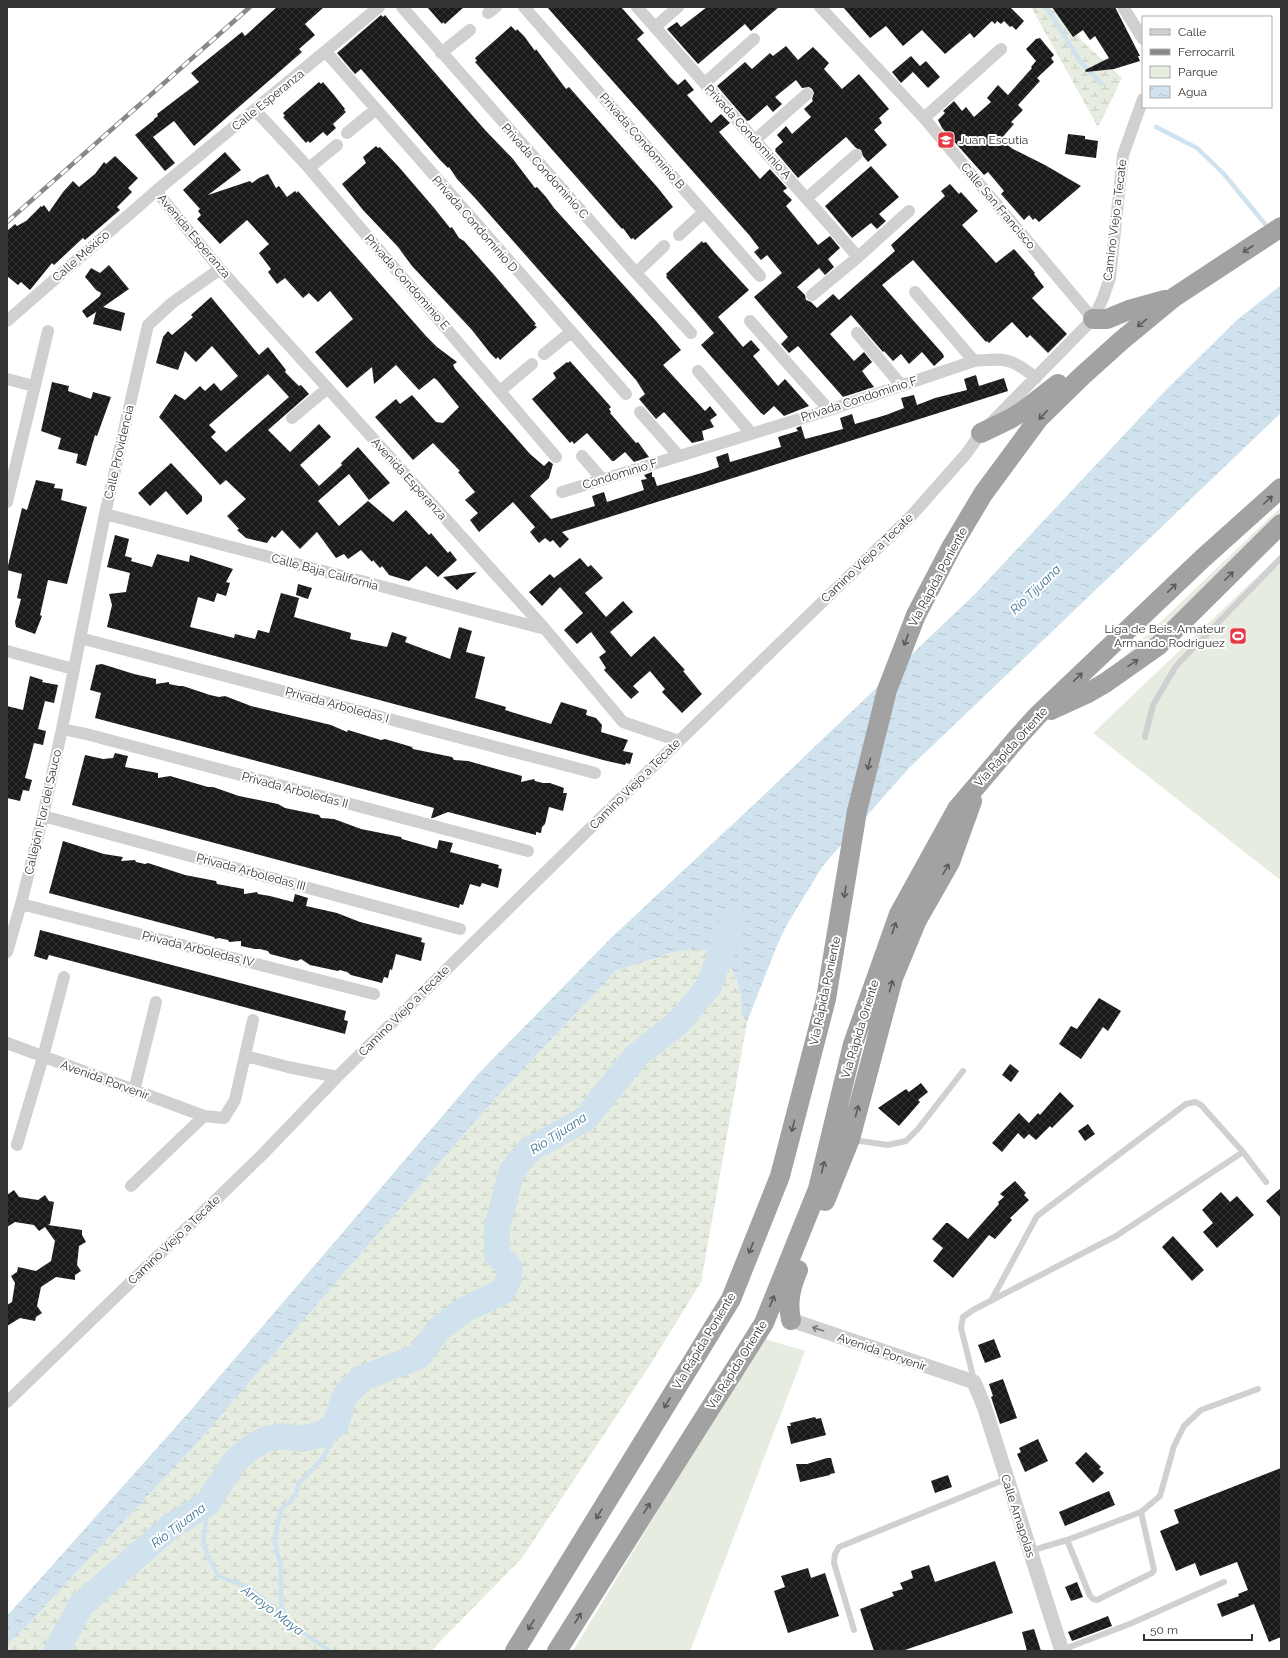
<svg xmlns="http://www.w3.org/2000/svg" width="1288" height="1658" viewBox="0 0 1288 1658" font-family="Raleway,sans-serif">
  <defs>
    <pattern id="wetland-marsh" width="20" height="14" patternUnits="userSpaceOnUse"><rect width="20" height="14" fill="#e6ecdf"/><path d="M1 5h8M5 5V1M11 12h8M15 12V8" fill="none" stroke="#c6cbc0"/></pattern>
    <pattern id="water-ripples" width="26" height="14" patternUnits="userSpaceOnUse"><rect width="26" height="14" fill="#cfe2ee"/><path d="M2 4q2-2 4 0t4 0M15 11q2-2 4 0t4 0" fill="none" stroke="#b2c2cd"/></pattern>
    <pattern id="building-cross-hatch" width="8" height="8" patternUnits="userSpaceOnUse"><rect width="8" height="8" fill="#1a1a1a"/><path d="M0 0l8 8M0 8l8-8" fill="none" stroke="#333"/></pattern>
  </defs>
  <rect width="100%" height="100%" fill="#fff"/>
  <path fill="#e6ecdf" d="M1281,507V514L1145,645L1104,676Z
    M1281,554V878L1279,879L1093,733Z
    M762,1338L805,1351L690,1651H573Z"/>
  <path fill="url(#wetland-marsh)" d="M1031,7H1059L1081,40L1122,78L1098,127Z
    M693,949L720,953C731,966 736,975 740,992C743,1004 738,1011 747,1022L701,1282L650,1365L522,1558L431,1651H7V1644L21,1632L198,1442L493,1101L616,971L670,953Z"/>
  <path fill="url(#water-ripples)" d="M1281,285V413L909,768L848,837L822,867L785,928L776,948L747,1022C738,1011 743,1004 740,992C736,974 731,966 720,953L693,949L670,953L616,971L493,1101L198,1442L21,1632L7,1644V1616L190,1411L480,1072L611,938L765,794L976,593L1165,391L1237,320Z"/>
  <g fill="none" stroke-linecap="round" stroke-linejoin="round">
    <path stroke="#cfe2ee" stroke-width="4.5" d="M1044,7L1049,11L1080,61L1102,84
      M1156,127L1197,148L1223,173L1265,224
      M208,1503L203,1544L218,1576L248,1587L267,1602L289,1623L330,1651
      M289,1623L282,1608L281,1598V1565L277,1553L275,1541L278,1521L282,1508L292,1500L296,1493L299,1483L322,1459L331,1444L336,1424"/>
    <path stroke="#cfe2ee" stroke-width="26" d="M56,1651L82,1604L170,1527L208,1503L235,1461L250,1448L266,1439L283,1436L301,1439L322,1434L336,1424L344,1397L361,1379L419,1356L438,1330L464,1310L502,1292L509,1279V1267L497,1254V1227L512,1171L529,1150L585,1119L637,1055L678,1023L709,986L733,919"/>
  </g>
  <path fill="url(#building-cross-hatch)" fill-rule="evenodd" d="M277,7H324L305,24L315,35L299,49L302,52L194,146L174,121L153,137L175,163L165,171L135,135L154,120V119L158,116L157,114L199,82L191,73L242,32L245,36Z
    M427,7H464L445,24L443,22L442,24Z
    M547,7H621L644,33L637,39L670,77L678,85L685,79L694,90L687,95L711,123L721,114L730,123L719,132L760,179L770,169L787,188L783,191L792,200L786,206L818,245L830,236L840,248L828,259L834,267L825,275L819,268L797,287L805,295L806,300L811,302L817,308L833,294L839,300L895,251L891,245L945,196L941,191L950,184L959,194L961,192L978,211L962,225L996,263L1014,249L1035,273L1034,274L1044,287L1032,298L1067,334L1048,353L1030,335L1027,338L1012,322L989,343L987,341L986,342L913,260L882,285L943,354L944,357L934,366L922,352L909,364L901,354L893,361L884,351L883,352L851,315L830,334L854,361L864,352L872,362L862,371L874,387L843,397L798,346L789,353L781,344L788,337L754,297L782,273L767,255L761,260L754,252L759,248L750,236Z
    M707,7H779L751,31L745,24L698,64L667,29L677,22L681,27Z
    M843,7H1010L1024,21L1016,30L1012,26L1010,27L1004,21L1001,24L997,21L995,24L992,21L974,38L970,33L945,54L922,30L903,46L886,26L870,38Z
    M1052,7H1115L1140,56H1138L1140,61L1114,69L1086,72L1085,70L1109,58L1095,36L1090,40L1083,30L1073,37Z
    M381,15L383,17L385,15L396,28L485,130L513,159L535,188L537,187L546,197L554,208L656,321L681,350L663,365L705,411L710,406L717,415L710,420L714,427L702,431L704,440L692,443L664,412L656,419L639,399L645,394L636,380L475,198L457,179L449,167L448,168L440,160L361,69L355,74L337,53Z
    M511,26L516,31L517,29L524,36L535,51L536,49L566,89L569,87L658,188L673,207L635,240L633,238L631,239L623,228L622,229L475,62L477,61L475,58Z
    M1040,38L1054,55L1051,58L1054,62L1037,78L1040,81L1018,105L1023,110L1011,122L1014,124L1000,140L1013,149L1045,165L1081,186L1039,222L1035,218L1033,220L1029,215L1024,220L1001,194L1004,191L988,172L984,175L942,128L938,120L945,113L943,111L954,101L962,111L966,107L974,117L991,102L987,98L998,85L1008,95L1032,68L1031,67L1036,61L1026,49L1036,39Z
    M786,46L798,60L813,47L829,63L824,69L842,89L859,74L889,109L879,118L882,123L874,130L887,145L868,162L863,156L861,150L856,148L846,137L798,178L775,151L776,150L775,149L783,142L777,135L786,126L792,134L811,117L804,109L813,101L812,99L814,93L812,89L809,87L802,88L796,80L775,97L782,104L773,112L767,105L750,120L747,121L717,86L745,62L752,69L770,53L773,56Z
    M911,56L920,66L926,61L940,77L928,88L913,72L901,83L892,72Z
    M319,82L321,84L323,82L334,95L345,109L344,110L346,112L333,124L336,128L327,136L323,132L310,143L308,141L306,143L283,117L285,116L283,113Z
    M1068,134L1085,136V139L1098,141L1096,158L1065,154Z
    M376,146L378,148L380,147L398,166L435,209L450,228L452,227L459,238L464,241L496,277L536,324L534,325L537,327L500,360L498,357L496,359L490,353L472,330L412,266L398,247L363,210L342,184L366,163L363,157Z
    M225,152L241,170L208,195L250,181L252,183L259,178L268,174L276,188L279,186L287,197L295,191L297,193L298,191L426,336L437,347L457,362L453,365L455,369L530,454L544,466L549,461L553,464L549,478L530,496L551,519L595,506L592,496L604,492L607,502L644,490L641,480L647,479L644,475L652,472V477H654L657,486L705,472L719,467L716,457L728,453L730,462L781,447L778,437L798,431L796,428L801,426L805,439L843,429L840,418L852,414L855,424L886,415L904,408L901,398L914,395L917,405L935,398L967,390L964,379L976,375L979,386L1004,378L1008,391L562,532L569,539L560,548L553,540L550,542L545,538L539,543L530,532L535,527L513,502L479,532L470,520L478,513L465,500L475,492L458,472L460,471L433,443L413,460L375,417L396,399L400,404L412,395L436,422L443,423L459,407L437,380L434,378L419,390L396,365L374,384L372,367L347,388L315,352L353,319L330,291L318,302L309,293L303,298L285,278L277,284L268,272L271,269L259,253L269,244L247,220L220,244L197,219L201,215L198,211L200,209L183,190Z
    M115,156L138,178L128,188L132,192L117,207L120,210L85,240L83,238L54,265L52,263L30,290L21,282L18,285L7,276V231L15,224L17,226L26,221L41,206L42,207L44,205L49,212L63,192L73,181L79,187L95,174L104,162L106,164Z
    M871,166L899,197L879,214L886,221L877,229L871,223L852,238L825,206Z
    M702,241L703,243L706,242L714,252L749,290L718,317L743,347L751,340L760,350L753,356L778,386L785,379L809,406L784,416L774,406L764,415L761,413L701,345L714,333L666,277L667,276L666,274Z
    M109,265L129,289L103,307L125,313L121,331L93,324L96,312L87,318L82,311L100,296L101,293L96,290L85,277L91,268L100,273Z
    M211,297L259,355L268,347L286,370L285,372L299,386L301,385L309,394L268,430L290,452L319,424L331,437L300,465L319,486L342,465L341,463L358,447L390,483L369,500L349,474L318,501L339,526L368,501L393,522L406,510L429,535L431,533L448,553L450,551L457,560L438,577L426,566L409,581L389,575L382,566L380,568L373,560L372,562L361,550L348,559L344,554L336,558L317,532L300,549L282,530L275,538L272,536L267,543L246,538L237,530L239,529L227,516L246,499L226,480L220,485L159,417L175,394L185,400L200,386L205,391L214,383L221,391L238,376L212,346L196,362L185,351L178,370L156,363L163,337L168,331L172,335L193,317L191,315ZM268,374L289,397L226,452L211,437L216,432L209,425Z
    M570,361L611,407L609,409L611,412L610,413L636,443L638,442L649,457L634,462L625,452L614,461H612L587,433L574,444L572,441L570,443L532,399L556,378L553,373L567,362L568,363Z
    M52,382L69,386L68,391L91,399L93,392L111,397L97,436L95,435L86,466L76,463L78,454L58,449L61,438L41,431Z
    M171,463L202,496V501L187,515L166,491L150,506L138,493Z
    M36,480L55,484L54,488L63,489L61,500L87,507L67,584L48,580L40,615L42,616L35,634L16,627L15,622L21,599L17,598L22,574L7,570L22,508L27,510Z
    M115,535L129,539L125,556L132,558L131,561L152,567L157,554L189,562L190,555L233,569L226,582L230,583L226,596L217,593L214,602L198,597L190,627L207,631L234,638L235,634L255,639L258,630L269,633L281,593L299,598L294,617L351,633L350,639L387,647L392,632L407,637L405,642L450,659L459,627L472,631L466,652L485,657L475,698L506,707L505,710L551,724L561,702L587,710L586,715L596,718L602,725L601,732L628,740L623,751L633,753L630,764L626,763L625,765L607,761L107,627L112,605L109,594L126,592L130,573L107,567Z
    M580,558L588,567L591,565L603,578L585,593L606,617L623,601L633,612L610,632L631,657L654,636L685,670L683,671L702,694L682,713L662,692L665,689L650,671L633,686L639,692L631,699L604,670L606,668L599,657L606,652L591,632L577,644L564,630L583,613L560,587L542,606L529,592L550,574L554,578Z
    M477,572L457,590L443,577Z
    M298,584L312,588L308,599L296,595Z
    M102,664L134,674L156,679V684L169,682V684L179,686H183L210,695L219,697L225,696L251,706L331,725L347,732L348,730L381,740L385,739L412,747L413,749L452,757L454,760L468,761L522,776L521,782L534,779L535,781L543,783H550L564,788L563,793H567L563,811L549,807L545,824L542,827L541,833L536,832V835L448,812L433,818H431L434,808L95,718L101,693L90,690L96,665Z
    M30,676L43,680L42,682L58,685L54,703L45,701L38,729L46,731L43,745L34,743L25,778L32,780L29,791L23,790L20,801L7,798V706L23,710Z
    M115,753L128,756L125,767L158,773V778L170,776L208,787H213L239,796L278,804L285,808L319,815L321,818L334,819L361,829L401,837L402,839L437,849L439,840L453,843L450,852L499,865L498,868L502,869L498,888L482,883L480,887L470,884L463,905L460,904L459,908L72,805L85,755L103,759L113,758Z
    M63,841L104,854L123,857L121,861L135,860L136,862L145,864L148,863L185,875L216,881L217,884L244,889V894L257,892L258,894L270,896L293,902L295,894L308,898L306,906L337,913L360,922L422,938L421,942L425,943L421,961L396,954L392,970L390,969L388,978L384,977L382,983L351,975L347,972L340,970L338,971L310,965L301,959L297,961L270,954L268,951L260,949H255L241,946V941L229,942L228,940L219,938L215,939L214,937L49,893Z
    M40,930L346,1011L344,1020L348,1021L345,1034L49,955L47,960L34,956Z
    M1099,998L1121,1011L1108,1031L1103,1027L1081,1059L1059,1044L1071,1026L1077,1029Z
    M1010,1064L1019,1071L1011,1082L1002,1075Z
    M921,1083L928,1092L918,1100L920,1102L899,1126L878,1108L906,1089L909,1092Z
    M1060,1092L1074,1106L1052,1128L1050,1126L1036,1140L1029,1134L1024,1139L1018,1133L1002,1152L992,1143L1019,1113L1029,1123L1038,1113L1040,1115Z
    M1088,1124L1095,1134L1085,1141L1078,1131Z
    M1015,1181L1026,1193L1024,1195L1029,1200L1010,1218L1012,1220L995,1239L989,1235L953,1278L933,1261L943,1248L932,1239L946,1223H948L968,1239L999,1204L998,1202L1004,1197L1000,1194Z
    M1281,1188V1218L1266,1201Z
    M14,1190L19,1197L38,1200L45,1195L49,1201L54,1202L50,1224L48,1225L82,1230V1235L86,1242L79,1246L77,1265L81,1271L75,1275V1280L56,1277L41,1287L37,1306L42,1313L36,1317L35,1321L20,1318L7,1326V1305L12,1302L15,1283L11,1276L17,1272L18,1267L36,1271L51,1261L55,1241L45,1227L39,1231L34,1225L15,1222L7,1227V1195Z
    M1221,1192L1230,1202L1237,1196L1254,1215L1217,1248L1203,1232L1213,1223L1202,1210Z
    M1173,1236L1204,1270L1192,1281L1162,1247Z
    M994,1339L1001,1357L985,1363L978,1345Z
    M1003,1379L1017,1418L1000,1424L991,1397L993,1396L989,1384Z
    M815,1417L816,1419L821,1418L826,1435L791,1444L787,1426H791L790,1423Z
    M1038,1439L1048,1461L1025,1472L1017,1454L1021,1452L1019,1448Z
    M1086,1452L1101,1467L1099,1469L1104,1473L1093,1483L1075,1463Z
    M827,1458H831L835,1473L830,1474V1475L800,1482L796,1464H807Z
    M1281,1468V1637L1269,1642L1254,1604L1222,1617L1217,1604L1239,1596L1238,1594L1248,1590L1237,1562L1200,1576L1195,1563L1176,1571L1160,1531L1179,1523L1174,1510Z
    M948,1475L952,1487L935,1493L931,1481Z
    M1109,1491L1115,1505L1065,1526L1059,1512Z
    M995,1561L1013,1613L902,1651H874L860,1609L894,1596L892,1592L903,1589L900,1583L913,1578L911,1571L929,1565L935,1582Z
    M808,1568L811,1578L825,1573L839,1616L788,1633L774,1591L785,1587L781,1576Z
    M1077,1582L1083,1597L1071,1601L1065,1587Z
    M1108,1616L1112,1626L1072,1641L1068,1632Z
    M1034,1629L1041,1651H1027L1022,1632Z"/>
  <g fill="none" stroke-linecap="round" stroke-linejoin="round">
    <path stroke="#d0d0d0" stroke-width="6" d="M1145,737L1153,705L1176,666L1281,558
      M853,1140L888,1145L906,1141L918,1129L963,1071
      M991,1301L1037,1216L1186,1104L1195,1102L1201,1105L1243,1152L1266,1182
      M974,1380L961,1328L963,1317L973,1310L1116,1236L1243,1152
      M1067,1540L1090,1596L1093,1599L1097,1600L1152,1573L1154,1570L1141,1512
      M1030,1551L1067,1540L1141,1512L1160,1496L1174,1446L1184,1426L1201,1410L1258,1389
      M854,1630L834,1563L835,1554L839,1547L1006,1479
      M1062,1650L1132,1623L1224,1582"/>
    <path stroke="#d0d0d0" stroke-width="12" d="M402,7L636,273L691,333
      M524,7L760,276
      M637,7L858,257
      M820,7L924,118L1093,319
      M1123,7L1143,39
      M488,13L496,7
      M655,27L678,7
      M326,52L626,394
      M441,53L470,30
      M705,83L754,39
      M255,110L309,168L556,457
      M924,118L1001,49
      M347,133L375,110
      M755,140L807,94
      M309,168L337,145
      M156,191L220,269L545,629L623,722L679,741
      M807,198L856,155
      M679,235L704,212
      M636,273L664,246
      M915,292L974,361
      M812,295L858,257L909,211
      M7,321L156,191L379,7
      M750,321L829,410
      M857,333L902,386
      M544,354L571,332
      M698,371L751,433
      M7,379L34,386
      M500,391L532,364
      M640,412L679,456
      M292,418L328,388
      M582,456L602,479
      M562,492L829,410L974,361C1005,358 1012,358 1036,378
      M7,502L48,331
      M105,514L545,629
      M80,638L595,773
      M7,651L73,669
      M62,729L86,734L528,851
      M43,816L460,929
      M21,904L374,994
      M7,952L21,904L43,816L62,729L105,514L148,325L172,303L220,269
      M7,1043L204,1116L224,1118L235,1100L253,1020
      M246,1056L288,1067L337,1077
      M134,1091L156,1002
      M17,1145L43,1057L64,977
      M131,1186L204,1116
      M7,1402L262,1155L337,1077L679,741L912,515L966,454L981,433L1093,319L1103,298L1110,278L1123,155L1143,99"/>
    <path stroke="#d0d0d0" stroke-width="15" d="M791,1320L974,1382L984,1406L1062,1651"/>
    <path stroke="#a2a2a2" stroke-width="20" d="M1093,319H1107L1129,310L1165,300
      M981,433L1010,419L1026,409L1058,384
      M1051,710L1086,694L1105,683L1159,645L1281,524
      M825,1201L850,1139L893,978L917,920L950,862L972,801
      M791,1320C787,1301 791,1287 798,1270
      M515,1651L731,1299L780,1176L826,999L857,811L887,690L916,615L952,546L983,494L1039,418L1082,376L1122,340L1173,298L1281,227
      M557,1651L764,1323L818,1189L853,1044L899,914L957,809L1018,737L1038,715L1202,559L1281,488"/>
    <defs>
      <path id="rail" d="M7,222L250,7"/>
    </defs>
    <use href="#rail" stroke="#888" stroke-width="4.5"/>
    <use href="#rail" stroke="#fff" stroke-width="3" stroke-dasharray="9" stroke-linecap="butt"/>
  </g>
  <defs><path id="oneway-shaft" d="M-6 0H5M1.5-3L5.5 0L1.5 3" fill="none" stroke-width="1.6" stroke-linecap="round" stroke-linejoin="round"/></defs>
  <g stroke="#5a5a5a">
    <use href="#oneway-shaft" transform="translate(1248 249) rotate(147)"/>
    <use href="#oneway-shaft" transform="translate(1142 323) rotate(141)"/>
    <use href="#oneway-shaft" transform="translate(1043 415) rotate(134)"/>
    <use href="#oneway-shaft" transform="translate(1268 500) rotate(-42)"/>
    <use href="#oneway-shaft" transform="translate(1229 576) rotate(-45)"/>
    <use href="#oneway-shaft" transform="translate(1172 588) rotate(-44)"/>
    <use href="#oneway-shaft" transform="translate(906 640) rotate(111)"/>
    <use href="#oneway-shaft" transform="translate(1133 663) rotate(-35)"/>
    <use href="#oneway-shaft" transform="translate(1078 677) rotate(-44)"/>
    <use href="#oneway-shaft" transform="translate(869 764) rotate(104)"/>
    <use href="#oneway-shaft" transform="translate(946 869) rotate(-60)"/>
    <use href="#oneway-shaft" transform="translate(845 892) rotate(99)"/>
    <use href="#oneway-shaft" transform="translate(894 928) rotate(-71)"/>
    <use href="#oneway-shaft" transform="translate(891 986) rotate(-75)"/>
    <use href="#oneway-shaft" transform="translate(857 1111) rotate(-75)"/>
    <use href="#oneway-shaft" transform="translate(793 1126) rotate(104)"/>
    <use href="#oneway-shaft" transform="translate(823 1167) rotate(-76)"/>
    <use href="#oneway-shaft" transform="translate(751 1248) rotate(112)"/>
    <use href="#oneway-shaft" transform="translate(772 1301) rotate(-68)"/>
    <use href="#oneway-shaft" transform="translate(667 1403) rotate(121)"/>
    <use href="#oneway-shaft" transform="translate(647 1508) rotate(-58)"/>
    <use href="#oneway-shaft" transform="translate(599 1514) rotate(121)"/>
    <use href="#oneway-shaft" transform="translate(578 1618) rotate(-58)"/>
    <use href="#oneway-shaft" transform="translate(531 1625) rotate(121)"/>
  </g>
  <use stroke="#7a7a7a" href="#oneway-shaft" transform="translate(818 1329) rotate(-161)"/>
  <defs>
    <symbol id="school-square" viewBox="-11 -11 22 22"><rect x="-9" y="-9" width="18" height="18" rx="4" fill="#e63946" stroke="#fff"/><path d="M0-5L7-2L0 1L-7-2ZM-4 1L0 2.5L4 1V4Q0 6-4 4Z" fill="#fff"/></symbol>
    <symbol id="stadium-square" viewBox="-11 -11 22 22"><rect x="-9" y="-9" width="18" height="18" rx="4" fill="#e63946" stroke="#fff"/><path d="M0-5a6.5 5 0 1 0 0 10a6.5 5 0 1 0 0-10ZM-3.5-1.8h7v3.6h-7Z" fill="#fff"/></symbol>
  </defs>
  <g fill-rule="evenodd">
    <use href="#school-square" x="936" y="130" width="20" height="20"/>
    <use href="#stadium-square" x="1228" y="626" width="20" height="20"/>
  </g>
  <g text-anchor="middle" stroke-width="4" stroke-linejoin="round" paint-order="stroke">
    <g font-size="12" fill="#333" stroke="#fff">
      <text transform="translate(268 100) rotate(-39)" y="4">Calle Esperanza</text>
      <text transform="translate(748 132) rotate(48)" y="4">Privada Condominio A</text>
      <text transform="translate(642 141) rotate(49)" y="4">Privada Condominio B</text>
      <text transform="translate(545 171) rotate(48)" y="4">Privada Condominio C</text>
      <text transform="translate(998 206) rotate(50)" y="4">Calle San Francisco</text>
      <text transform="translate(1115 220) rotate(-83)" y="4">Camino Viejo a Tecate</text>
      <text transform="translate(475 224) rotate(49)" y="4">Privada Condominio D</text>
      <text transform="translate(194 236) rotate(50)" y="4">Avenida Esperanza</text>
      <text transform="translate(81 256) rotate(-41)" y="4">Calle México</text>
      <text transform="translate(407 282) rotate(49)" y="4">Privada Condominio E</text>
      <text transform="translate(859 399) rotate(-18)" y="4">Privada Condominio F</text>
      <text transform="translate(119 452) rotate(-77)" y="4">Calle Providencia</text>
      <text transform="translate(620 474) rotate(-17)" y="4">Condominio F</text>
      <text transform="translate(409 479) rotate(48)" y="4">Avenida Esperanza</text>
      <text transform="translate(867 558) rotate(-44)" y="4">Camino Viejo a Tecate</text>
      <text transform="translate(325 572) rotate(15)" y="4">Calle Baja California</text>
      <text transform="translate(938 577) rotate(-62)" y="4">Vía Rápida Poniente</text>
      <text transform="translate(337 705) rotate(15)" y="4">Privada Arboledas I</text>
      <text transform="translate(1011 747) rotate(-48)" y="4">Vía Rápida Oriente</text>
      <text transform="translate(635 784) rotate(-45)" y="4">Camino Viejo a Tecate</text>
      <text transform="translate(295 790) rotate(15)" y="4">Privada Arboledas II</text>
      <text transform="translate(43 812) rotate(-77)" y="4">Callejón Flor del Sauco</text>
      <text transform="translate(251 872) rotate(15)" y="4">Privada Arboledas III</text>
      <text transform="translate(198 949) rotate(14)" y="4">Privada Arboledas IV</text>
      <text transform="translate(825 991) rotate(-78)" y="4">Vía Rápida Poniente</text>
      <text transform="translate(404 1011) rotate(-45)" y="4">Camino Viejo a Tecate</text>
      <text transform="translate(860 1029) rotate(-73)" y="4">Vía Rápida Oriente</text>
      <text transform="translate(105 1080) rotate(20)" y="4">Avenida Porvenir</text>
      <text transform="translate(174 1240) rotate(-44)" y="4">Camino Viejo a Tecate</text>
      <text transform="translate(704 1341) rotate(-59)" y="4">Vía Rápida Poniente</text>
      <text transform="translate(882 1352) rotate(19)" y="4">Avenida Porvenir</text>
      <text transform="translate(737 1365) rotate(-58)" y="4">Vía Rápida Oriente</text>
      <text transform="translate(1018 1516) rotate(72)" y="4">Calle Amapolas</text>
    </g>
    <g font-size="12" fill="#333" stroke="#fff" text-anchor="start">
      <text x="959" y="144">Juan Escutia</text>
      <text x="1225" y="633" text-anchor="end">Liga de Beis. Amateur<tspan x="1225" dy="14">Armando Rodriguez</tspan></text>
    </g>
    <g font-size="13" font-style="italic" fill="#3f7597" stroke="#fff">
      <text transform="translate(1035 589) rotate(-44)" y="5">Río Tijuana</text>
      <text transform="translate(558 1133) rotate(-33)" y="5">Río Tijuana</text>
      <text transform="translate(178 1525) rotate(-37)" y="5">Río Tijuana</text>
      <text transform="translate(273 1610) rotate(37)" y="5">Arroyo Maya</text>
    </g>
  </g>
  <rect width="1288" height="1658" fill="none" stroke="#333333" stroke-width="16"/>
  <rect x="1142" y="16" width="130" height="92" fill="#ffffff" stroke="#adadad"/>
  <rect x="1150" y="29" width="20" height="6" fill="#d0d0d0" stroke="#adadad"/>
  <text x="1178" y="36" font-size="12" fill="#333333">Calle</text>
  <rect x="1150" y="49" width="20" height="6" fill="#888888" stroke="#adadad"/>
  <text x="1178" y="56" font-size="12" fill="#333333">Ferrocarril</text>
  <rect x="1150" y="66" width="20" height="12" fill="#e6ecdf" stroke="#adadad"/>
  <text x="1178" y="76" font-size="12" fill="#333333">Parque</text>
  <rect x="1150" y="86" width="20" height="12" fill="url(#water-ripples)" stroke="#adadad"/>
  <text x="1178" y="96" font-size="12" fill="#333333">Agua</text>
  <path d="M1144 1634v6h108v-6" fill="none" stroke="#333333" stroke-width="2"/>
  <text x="1150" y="1634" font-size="12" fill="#333333" stroke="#ffffff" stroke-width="3" paint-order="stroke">50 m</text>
</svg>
